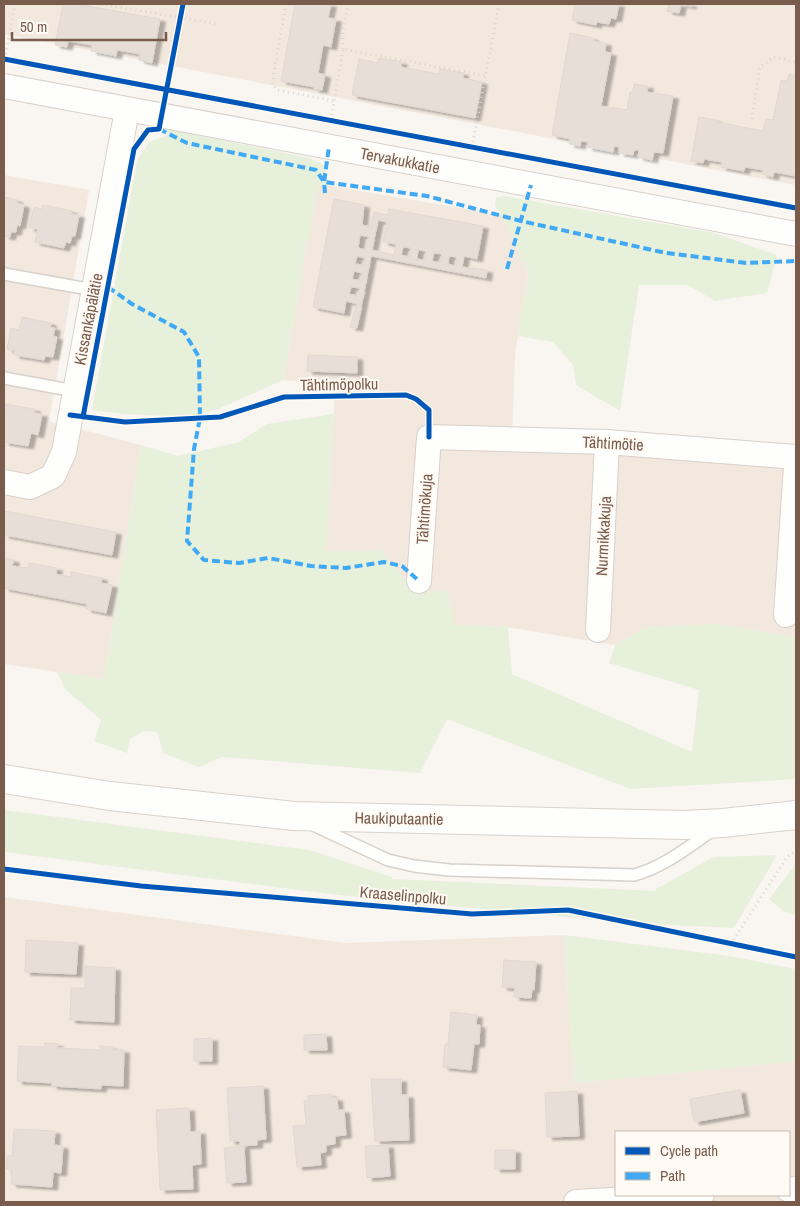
<svg xmlns="http://www.w3.org/2000/svg" width="800" height="1206" viewBox="0 0 800 1206" font-family="'Archivo Narrow',sans-serif">
  <defs>
    <filter id="shadow"><feDropShadow dx="5.5" dy="3" stdDeviation="1" flood-color="#0004"/></filter>
  </defs>
  <rect width="100%" height="100%" fill="#f9f5f0"/>
  <path fill="#f2e8de" fill-rule="evenodd" d="M4,4H796V185L4,34Z
    M4,175L89,190L49,421L141,445L104,679L4,664Z
    M318,184L502,215L528,272L515,355L512,438L796,466V637L715,624L644,628L615,645L508,627L454,625L414,590L325,551L334,414V384L283,380Z
    M4,897L346,943L564,935L574,1083L796,1061V1202H4ZM616,1132H789V1195H616Z"/>
  <path fill="#e7f0db" d="M168,129L309,158L325,166L328,186L318,185L283,380L218,409L189,417L124,414L92,410L137,161L149,142L166,136Z
    M504,196L714,233L777,255L767,293L715,301L688,285H639L620,411L576,385L573,365L553,342L518,336L528,272L502,215L495,206L496,198Z
    M334,414L326,551L380,550L414,590L449,591L454,625L508,627L512,674L692,752L699,690L609,663L615,645L644,628L715,624L796,637V779L631,789L447,719L420,773L222,757L199,767L163,753L157,732L144,731L130,739L127,753L94,741L101,720L65,689L57,672L104,679L141,445L178,456L239,442L267,424Z
    M4,810L309,850L392,877V879L656,891V889L714,857L777,855L734,928L629,923L330,894L4,852Z
    M796,864V916L783,911L769,899Z
    M564,935L729,956L796,969V1061L574,1083Z"/>
  <path fill="#e6ded7" stroke="#e2d8d2" fill-rule="evenodd" filter="url(#shadow)" d="M63,4H76L160,19L152,63L139,60L140,54L117,50L116,56L91,51L92,45L68,41L67,47L55,45Z
    M295,4H331L328,18L336,19L331,47L323,45L318,73L325,75L322,90L314,89V87L281,81Z
    M575,4H619L616,19L611,18L609,24L597,22L596,25L572,20Z
    M669,4H691V6L681,4L679,13L667,11Z
    M570,33L593,38V41L606,43L605,52L611,53L601,106L627,110L630,92H633L634,84L648,86L647,92L673,96L663,153L654,152L652,160L638,157L639,150H634L633,155L619,153V147L614,146L613,152L587,147L588,142L581,141L580,146L569,144L570,139L552,135Z
    M379,58L402,62L401,67L439,74L440,69L463,73V78L482,82L475,118L352,95L359,59L378,63Z
    M789,74L796,76V176L774,172L773,177L762,174L763,170L745,167L744,171L721,167L722,162L704,159L703,163L691,161L699,117L717,120V122L763,131L766,119L773,120L781,80L787,81Z
    M4,197L17,200V203L24,205L20,226L17,225L16,232H11L10,237L4,236Z
    M334,199L364,205L362,225L371,227L374,212L388,215L389,209L483,226L477,259L464,256L462,267L487,270L486,278L371,256L357,328L350,327L357,304L346,301L344,313L313,307ZM378,220L387,222L383,242L396,244L394,255L372,250ZM360,235L369,237L366,250L358,248ZM403,247L411,248L409,257L401,255ZM418,250L426,251L424,260L417,259ZM434,253L442,254L440,263L432,261ZM357,256L365,258L364,265L355,264ZM449,256L457,257L455,266L448,264ZM354,271L362,273L361,281L352,279ZM351,287L360,288L358,296L349,294Z
    M43,205L72,211L71,214L79,215L75,236H72L70,243L66,242L64,248L35,242L38,229L29,228L34,207L42,209Z
    M22,317L51,323L50,327L55,328L53,336L57,337L53,357L45,356L44,360L14,355L15,351L7,349L11,328L19,330Z
    M308,355L357,357V373L307,371Z
    M5,404L35,409L34,413L42,414L38,435L31,433L28,446L4,442Z
    M4,511L116,532L112,555L4,535Z
    M4,558L14,560L12,566L28,568L29,563L57,568L56,574L71,577V572L102,578L101,583L112,585L106,613L86,609L87,604L4,588Z
    M26,940L78,943L76,974L25,972Z
    M504,960L536,962L534,990L532,989L531,998L514,997L515,988L502,987Z
    M85,966L115,968L114,1022L70,1020L71,988H85Z
    M451,1012L477,1015L476,1025H480L479,1044H474L471,1070L443,1067L445,1044H448Z
    M326,1034L327,1050H304V1035Z
    M212,1038V1061H194V1039Z
    M45,1043L58,1044L57,1048L100,1050V1046L113,1047V1050H124L123,1086L101,1085V1089L52,1086V1083L17,1081L19,1046L45,1047Z
    M371,1079H401V1095H408L409,1140L375,1141Z
    M263,1086L266,1139L257,1140V1145L240,1146V1141H230L227,1088Z
    M740,1090L744,1113L694,1122L690,1099Z
    M577,1091L579,1136L547,1137L545,1093Z
    M331,1094V1098H337L338,1110H344L346,1135L335,1136V1144L326,1145V1152L320,1153L321,1165L297,1167L293,1126L306,1125L304,1101L308,1100V1096Z
    M189,1108L190,1132L200,1131L201,1164L192,1165L193,1189L160,1190L156,1110Z
    M14,1129L55,1131L54,1145L63,1146L61,1173L53,1172L52,1187L11,1184L12,1170L6,1169L7,1156H12Z
    M388,1145L390,1176L367,1178L365,1146Z
    M244,1146L246,1182L227,1183L224,1148Z
    M495,1150H515V1169H495Z"/>
  <g fill="none" stroke-linecap="round" stroke-linejoin="round">
    <defs>
      <path id="lane" d="M4,274L94,290
        M4,378L75,391
        M311,824L388,860L414,866L449,870L634,875C664,867 688,847 713,830"/>
      <path id="street" d="M4,86L796,234
        M4,482L30,487L53,476L64,452L127,110
        M419,581L429,437L607,442L796,457
        M786,615L796,466
        M598,630L607,442
        M789,1190L796,1189
        M576,1202L702,1195"/>
      <path id="secondary" d="M4,779L110,796L294,816L685,825L723,823L796,815"/>
    </defs>
    <use href="#lane" stroke="#d7d1cb" stroke-width="14"/>
    <use href="#street" stroke="#d7d1cb" stroke-width="26"/>
    <use href="#secondary" stroke="#d9d2cb" stroke-width="30"/>
    <path stroke="#dcd5d0" stroke-width="3" stroke-dasharray="1 4" stroke-linecap="butt" d="M101,4L217,24
      M286,4L272,84L278,90L334,101
      M343,49V32L348,4
      M5,59L15,4
      M752,119L760,67L774,57L796,62
      M331,120L343,49L485,76
      M472,147L499,4
      M731,944L787,857L796,851"/>
    <use href="#lane" stroke="#fefefd" stroke-width="11"/>
    <use href="#street" stroke="#fefefd" stroke-width="24"/>
    <use href="#secondary" stroke="#fefefd" stroke-width="28"/>
    <path stroke="#3fa9f5" stroke-width="4" stroke-dasharray="8 4" stroke-linecap="butt" d="M159,129L187,143L316,170L324,182L427,196L521,221L666,253L746,263L796,261
      M325,193L324,182L329,147
      M507,269L531,185
      M108,287L132,304L184,332L199,357L200,418L194,449L187,541L204,560L239,563L268,558L311,566L346,568L384,562L402,566L419,581"/>
    <defs>
      <path id="cycleway" d="M4,59L796,208
        M70,415L125,422L220,417L284,397L406,395L416,399L429,410V437
        M83,417L134,149L148,130L159,129L183,4
        M4,869L141,886L472,914L568,910L796,957"/>
    </defs>
    <use href="#cycleway" stroke="#fffaf3" stroke-width="8"/>
    <use href="#cycleway" stroke="#0057b8" stroke-width="5"/>
  </g>
  <g text-anchor="middle" stroke-width="4" stroke-linejoin="round" paint-order="stroke">
    <g font-size="16" fill="#7a5c4d" stroke="#fffaf3">
      <text transform="translate(400 160) rotate(11)" y="6">Tervakukkatie</text>
      <text transform="translate(88 319) rotate(-79)" y="6">Kissankäpälätie</text>
      <text transform="translate(339 384) rotate(-1)" y="6">Tähtimöpolku</text>
      <text transform="translate(613 443) rotate(3)" y="6">Tähtimötie</text>
      <text transform="translate(424 509) rotate(-86)" y="6">Tähtimökuja</text>
      <text transform="translate(603 536) rotate(-87)" y="6">Nurmikkakuja</text>
      <text transform="translate(399 818) rotate(1)" y="6">Haukiputaantie</text>
      <text transform="translate(403 895) rotate(5)" y="6">Kraaselinpolku</text>
    </g>
  </g>
  <rect width="800" height="1206" fill="none" stroke="#7a5c4d" stroke-width="10"/>
  <rect x="615" y="1131" width="175" height="65" fill="#fffaf3" stroke="#cabbb1"/>
  <rect x="625" y="1147" width="25" height="8" fill="#0057b8" stroke="#cabbb1"/>
  <text x="660" y="1156" font-size="15" fill="#7a5c4d">Cycle path</text>
  <rect x="625" y="1172" width="25" height="8" fill="#3fa9f5" stroke="#cabbb1"/>
  <text x="660" y="1181" font-size="15" fill="#7a5c4d">Path</text>
  <path d="M12 32v8h154v-8" fill="none" stroke="#7a5c4d" stroke-width="2.5"/>
  <text x="20" y="32" font-size="15" fill="#7a5c4d" stroke="#fffaf3" stroke-width="4" paint-order="stroke">50 m</text>
</svg>
